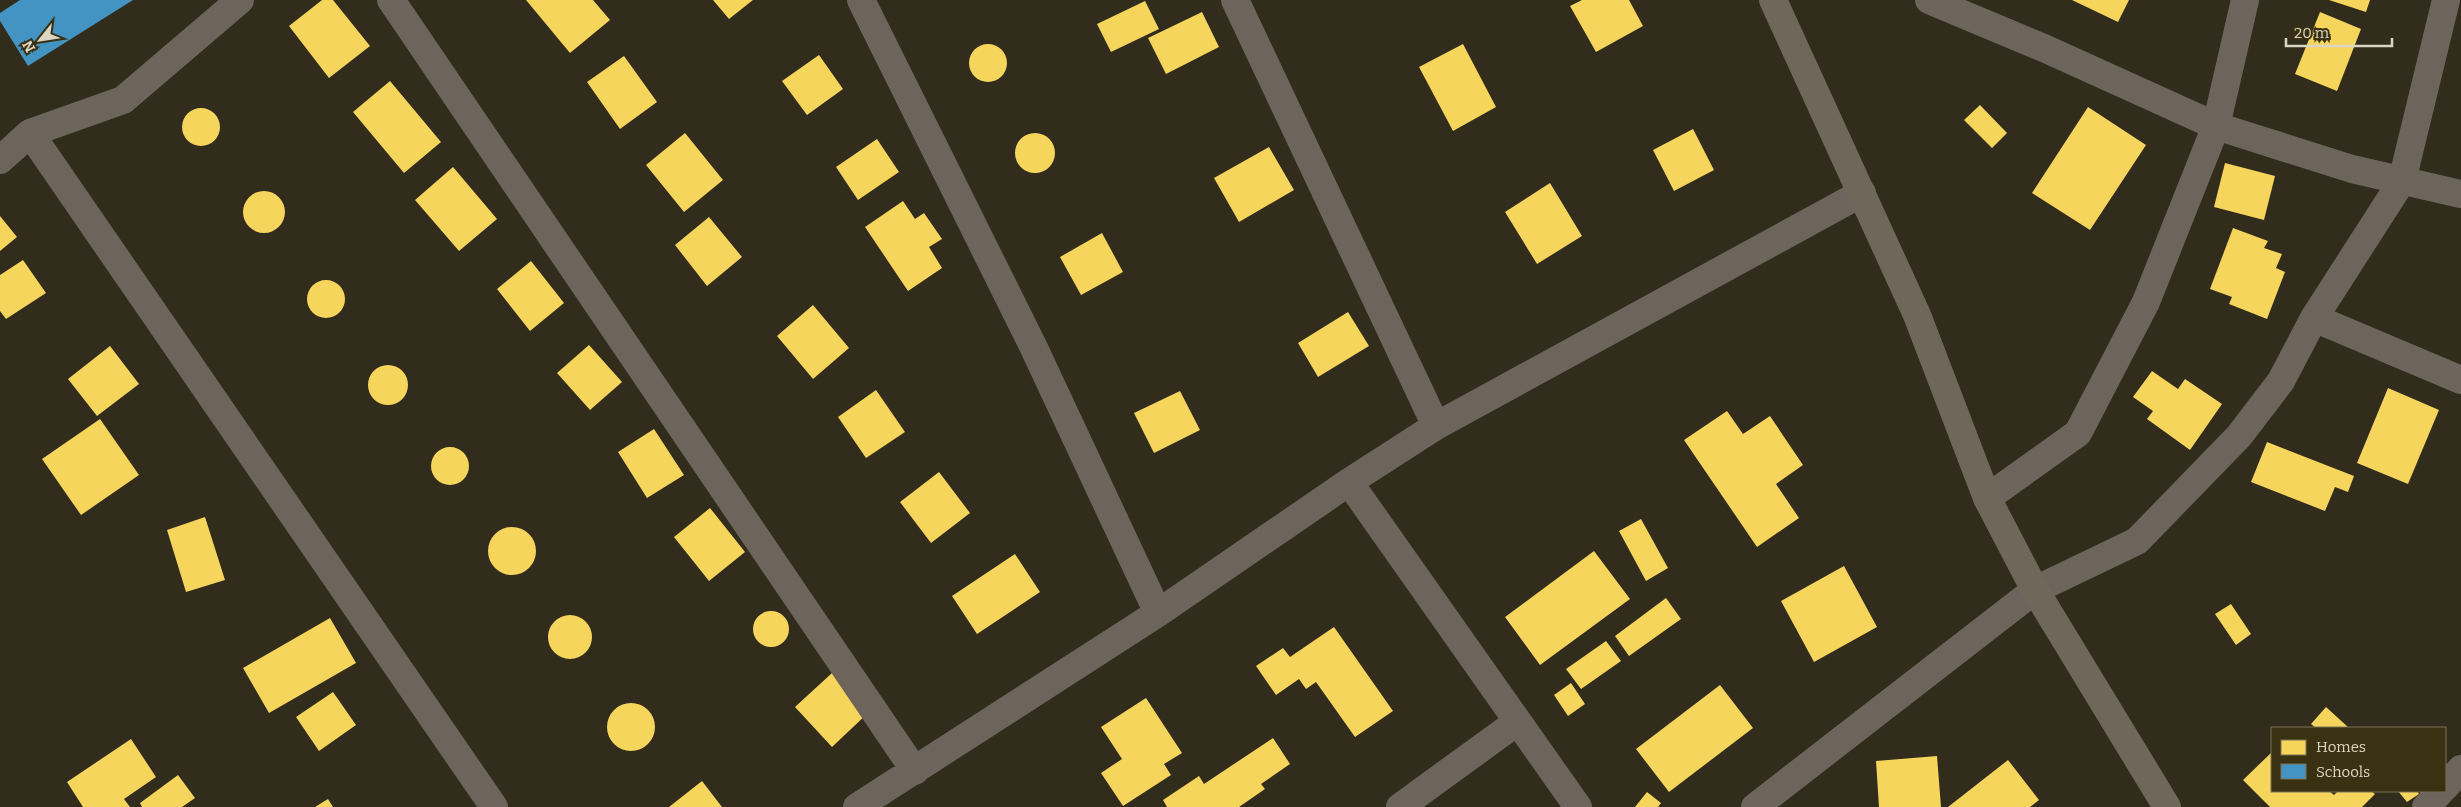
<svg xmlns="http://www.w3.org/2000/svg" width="2461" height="807" viewBox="0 0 2461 807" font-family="Bitter,serif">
  <rect width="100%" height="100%" fill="#312c1b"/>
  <path fill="#f6d55c" d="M322,0H333L370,46L329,78L289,26Z
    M526,0H593L610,20L570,53Z
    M713,0H753L729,19Z
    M1582,0H1629L1643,26L1596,52L1570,6Z
    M2072,0H2129L2118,22Z
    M2329,0H2370L2366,12Z
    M1145,1L1159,29L1111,52L1097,24Z
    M1202,12L1219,47L1166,74L1148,38Z
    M2320,12L2361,29L2337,91L2295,74Z
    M1463,44L1496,107L1453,131L1419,67Z
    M969 63a19 19 0 1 1 38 0a19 19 0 1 1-38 0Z
    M819,55L843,89L807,115L782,81Z
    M624,56L657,102L620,129L587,82Z
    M390,81L441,142L404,173L353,112Z
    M1980,105L2007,133L1992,148L1964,120Z
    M2088,107L2146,145L2090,230L2032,193Z
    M182 127a19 19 0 1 1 38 0a19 19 0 1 1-38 0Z
    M1693,129L1714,170L1674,191L1653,150Z
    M685,133L723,180L684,212L646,165Z
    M1015 153a20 20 0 1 1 40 0a20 20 0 1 1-40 0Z
    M877,139L899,172L858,200L836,167Z
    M1269,147L1294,190L1239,222L1214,178Z
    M2225,163L2275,176L2264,220L2214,207Z
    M453,167L497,219L459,251L415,200Z
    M1550,183L1582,236L1537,264L1505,212Z
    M243 212a21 21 0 1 1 42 0a21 21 0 1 1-42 0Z
    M903,201L915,219L924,213L942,239L929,247L942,268L908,291L865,227Z
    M0,216L17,237L0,251Z
    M709,217L742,257L707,286L675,245Z
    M2233,228L2268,241L2264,248L2282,254L2276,268L2285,272L2267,319L2229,304L2232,297L2210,289Z
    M1102,233L1123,272L1081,295L1060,257Z
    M23,260L46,293L6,319L0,311V275Z
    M531,261L564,303L530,331L497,289Z
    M307 299a19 19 0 1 1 38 0a19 19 0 1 1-38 0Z
    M813,305L849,348L813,379L777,336Z
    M1348,312L1369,346L1318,377L1298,343Z
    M589,345L622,382L590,410L557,373Z
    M110,346L139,384L97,416L68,379Z
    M368 385a20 20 0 1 1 40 0a20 20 0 1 1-40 0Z
    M2152,371L2178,389L2185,379L2222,404L2190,450L2147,419L2153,411L2133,397Z
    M2388,388L2439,410L2408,484L2357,463Z
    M876,390L905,432L866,458L838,417Z
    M1180,391L1200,430L1154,453L1134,413Z
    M1727,411L1743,434L1770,416L1803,465L1776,484L1799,518L1757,547L1684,440Z
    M100,419L139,475L81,515L42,459Z
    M654,429L684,475L647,498L618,452Z
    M2267,442L2354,476L2348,492L2335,487L2325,511L2251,482Z
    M431 466a19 19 0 1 1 38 0a19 19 0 1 1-38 0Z
    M939,472L970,513L931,543L900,502Z
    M710,508L745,552L709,581L674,537Z
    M205,517L225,580L186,592L167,530Z
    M1641,519L1668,568L1646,581L1619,531Z
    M488 551a24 24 0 1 1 48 0a24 24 0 1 1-48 0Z
    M1594,551L1630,599L1540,665L1505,617Z
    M1015,554L1040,592L977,634L952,596Z
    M1844,566L1877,627L1814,662L1781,601Z
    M1666,598L1681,619L1629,656L1615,636Z
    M2231,604L2251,634L2236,645L2215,614Z
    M753 629a18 18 0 1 1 36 0a18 18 0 1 1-36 0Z
    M548 637a22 22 0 1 1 44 0a22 22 0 1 1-44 0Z
    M330,618L356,663L269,713L243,668Z
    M1334,627L1393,711L1355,737L1316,682L1306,689L1299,679L1276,695L1256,666L1283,648L1290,657Z
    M1606,641L1621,661L1581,689L1566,669Z
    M832,673L868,713L832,747L795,707Z
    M1571,683L1585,704L1568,716L1554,695Z
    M1720,685L1753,728L1669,792L1636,749Z
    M333,692L356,725L319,751L296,717Z
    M1146,698L1182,753L1164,764L1171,775L1123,806L1101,773L1122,759L1101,727Z
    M607 727a24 24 0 1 1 48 0a24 24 0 1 1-48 0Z
    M2326,707L2349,728H2316L2311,724Z
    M1273,738L1290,764L1261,784L1265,789L1239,807H1167L1163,800L1199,776L1204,784Z
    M131,739L156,777L124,799L130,807H83L67,782Z
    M2272,752V791H2329L2334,795L2338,791H2371L2375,794L2362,807H2270L2243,780Z
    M1937,756L1941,807H1879L1876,761Z
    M2008,760L2039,800L2030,807H1948Z
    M178,775L195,798L182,807H142L140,803Z
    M702,781L722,807H669Z
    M2398,791H2417L2419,794L2407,802Z
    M1647,792L1661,803L1658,807H1635Z
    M328,799L333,807H315Z"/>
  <path fill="#4393c3" d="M20,0H133L28,66L0,21V13Z"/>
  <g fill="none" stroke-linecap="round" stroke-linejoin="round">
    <path stroke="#6d655c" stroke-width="28" d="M391,0L915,771
      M861,0L1033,346L1158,613
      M1235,0L1436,426
      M1929,0L2046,49L2216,126L2352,169L2461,194
      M30,133L494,807
      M0,160L30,133L123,100L240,0
      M2314,318L2461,380
      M1349,482L1578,807
      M1987,498L2078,433L2146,302L2216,126L2245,0
      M2445,787L2461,769
      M857,807L1158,613L1349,482L1436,426L1862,193
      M1400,807L1517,722
      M1755,807L2035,590L2137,541L2239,436L2281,381L2314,318L2402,181L2446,0
      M2426,807L2441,791"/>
    <path stroke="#70675b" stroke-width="28" d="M1773,0L1917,315L1987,498L2035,590L2167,807"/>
  </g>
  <rect x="2271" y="727" width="175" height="65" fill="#3a3112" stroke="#7a7359"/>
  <rect x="2281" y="740" width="25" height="15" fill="#f6d55c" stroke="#7a7359"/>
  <text x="2316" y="752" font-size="15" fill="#dbd6c4">Homes</text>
  <rect x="2281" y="764" width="25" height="15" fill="#4393c3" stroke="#7a7359"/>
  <text x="2316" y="777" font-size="15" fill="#dbd6c4">Schools</text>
  <g transform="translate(40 40) rotate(240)" stroke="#3a3112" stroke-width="4" paint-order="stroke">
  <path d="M0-4L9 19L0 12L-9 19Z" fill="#dbd6c4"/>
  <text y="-8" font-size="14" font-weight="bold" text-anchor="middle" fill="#dbd6c4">N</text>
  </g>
  <path d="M2286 38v8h106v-8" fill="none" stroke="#dbd6c4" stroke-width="2.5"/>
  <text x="2294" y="38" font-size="15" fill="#dbd6c4" stroke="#3a3112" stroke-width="4" paint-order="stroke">20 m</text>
</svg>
